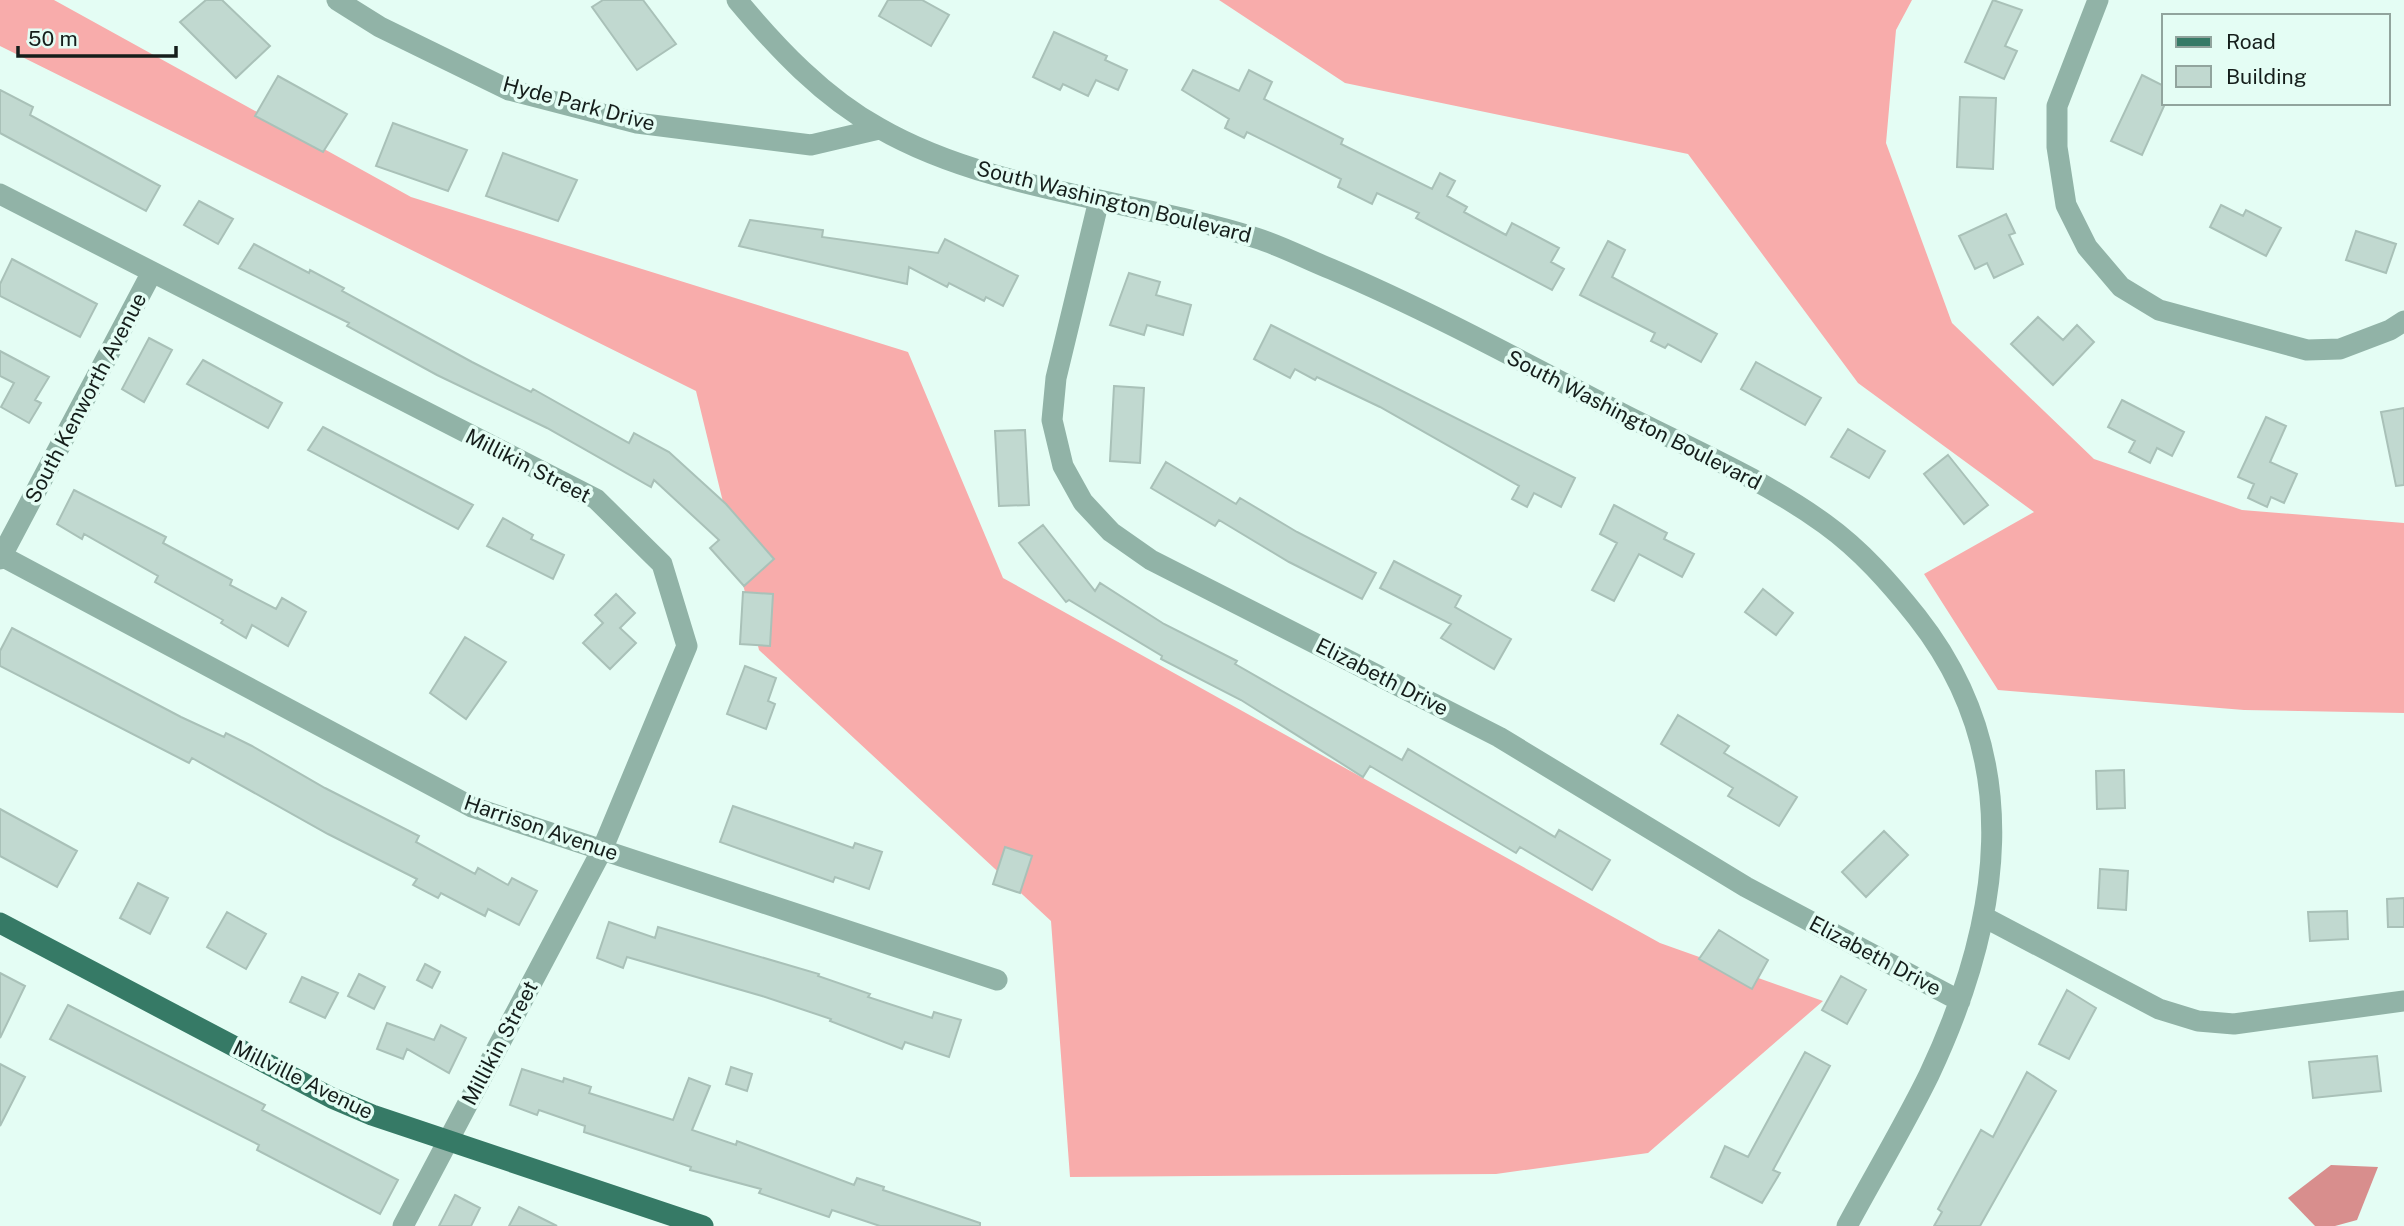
<svg xmlns="http://www.w3.org/2000/svg" width="2404" height="1226" viewBox="0 0 2404 1226" font-family="'Public Sans',sans-serif">
  <rect width="100%" height="100%" fill="#e4fdf4"/>
  <path fill="#f8acab" d="M0,0H54L411,197L908,352L1003,578L1660,943L1823,1001L1648,1153L1496,1174L1070,1177L1051,921L759,650L696,391L0,46Z
    M1219,0H1912L1896,30L1886,143L1952,323L2094,459L2242,510L2404,523V713L2244,710L1998,690L1924,574L2034,512L1858,383L1688,154L1345,83Z"/>
  <path fill="#d88e8d" d="M2331,1165L2378,1167L2357,1220L2335,1226H2315L2288,1198Z"/>
  <path fill="#c1d9d0" stroke="#a9c1b8" stroke-width="2" d="M206,0H222L270,46L236,78L180,22Z
    M603,0H643L676,44L637,70L592,7Z
    M888,0H922L949,15L931,46L879,16Z
    M1993,0L2022,10L2005,46L2017,51L2004,79L1965,62Z
    M1054,32L1107,56L1105,60L1127,70L1118,90L1096,80L1088,96L1063,84L1060,90L1033,77Z
    M1193,70L1239,91L1249,70L1272,82L1264,99L1343,139L1341,144L1432,189L1440,173L1455,181L1447,196L1467,207L1464,212L1506,235L1512,223L1559,248L1551,262L1564,269L1552,290L1416,218L1419,213L1377,193L1372,204L1338,187L1341,179L1247,132L1244,138L1225,128L1229,119L1182,90Z
    M2142,75L2164,86V106L2142,155L2111,141Z
    M278,76L347,114L323,152L255,116Z
    M0,90L33,107L30,115L160,186L146,211L0,133Z
    M1960,97L1996,98L1993,169L1957,167Z
    M393,123L467,150L448,191L376,166Z
    M503,153L577,180L558,221L486,196Z
    M199,201L233,219L218,244L184,225Z
    M2221,205L2243,216L2246,210L2281,228L2266,256L2210,227Z
    M2006,214L2015,233L2009,235L2023,264L1994,278L1987,263L1975,269L1959,236Z
    M750,220L823,230L822,237L938,253L945,239L1018,276L1003,306L986,297L984,301L949,283L947,287L909,267L907,284L739,246Z
    M2356,231L2396,244L2386,273L2346,260Z
    M1608,241L1625,250L1612,277L1717,334L1701,362L1668,344L1665,348L1651,341L1655,333L1580,295Z
    M254,244L309,273L310,270L344,288L342,291L472,362L531,392L533,389L629,443L634,433L669,452L726,504L774,559L744,586L710,548L719,540L654,480L651,487L547,428L437,375L347,326L349,323L239,268Z
    M12,259L97,304L80,337L0,296V284Z
    M1129,273L1160,282L1156,295L1191,305L1183,335L1147,325L1144,335L1110,325Z
    M2038,317L2063,340L2077,325L2094,342L2053,385L2011,344Z
    M1271,325L1575,478L1561,507L1534,493L1527,507L1512,499L1519,486L1380,407L1317,377L1315,380L1295,369L1290,378L1254,359Z
    M149,338L172,350L144,402L122,389Z
    M0,351L49,377L35,400L41,403L29,423L1,407L14,383L0,376Z
    M203,360L282,403L268,428L187,384Z
    M1756,362L1821,398L1805,425L1741,389Z
    M1114,386L1144,388L1140,463L1110,461Z
    M2122,400L2184,432L2172,456L2157,448L2150,463L2129,452L2135,441L2108,427Z
    M2404,408V485L2396,486L2381,412Z
    M2266,417L2286,426L2270,462L2297,474L2284,503L2271,497L2267,507L2248,498L2254,484L2238,477Z
    M323,427L473,505L458,529L308,450Z
    M1848,429L1885,451L1869,478L1831,457Z
    M1025,430L1029,505L999,506L995,431Z
    M1948,455L1988,505L1964,524L1924,474Z
    M1166,462L1236,504L1240,498L1297,532L1376,573L1362,599L1289,562L1219,520L1215,526L1151,488Z
    M74,490L166,537L163,543L232,580L230,585L276,609L282,598L306,612L288,646L252,625L246,638L221,623L223,620L155,582L158,576L84,534L82,539L57,524Z
    M1614,505L1667,533L1664,539L1694,554L1682,577L1639,554L1614,601L1592,590L1617,543L1600,534Z
    M503,518L533,535L531,539L564,555L553,579L487,546Z
    M1043,525L1095,591L1100,583L1164,624L1237,661L1235,664L1402,760L1408,749L1555,837L1559,830L1610,860L1592,890L1520,847L1516,853L1370,766L1363,777L1241,700L1161,659L1162,656L1069,600L1066,602L1019,543Z
    M1394,561L1461,596L1455,607L1511,639L1494,669L1441,638L1451,624L1380,588Z
    M1763,589L1793,613L1776,635L1745,612Z
    M743,592L773,594L770,646L740,644Z
    M616,594L635,613L620,628L636,643L610,669L583,643L603,623L595,615Z
    M12,628L181,717L224,737L226,733L252,746L325,788L419,836L416,842L475,874L478,868L508,885L512,878L537,891L519,925L488,909L485,916L441,893L438,898L413,885L417,879L328,834L192,758L189,763L0,666V651Z
    M465,637L506,662L466,719L430,693Z
    M745,666L776,678L768,701L775,704L766,729L727,714Z
    M1678,715L1729,746L1724,753L1797,797L1779,826L1728,796L1733,788L1661,744Z
    M2124,770L2125,808L2097,809L2096,771Z
    M733,806L853,848L855,843L882,852L869,889L835,877L833,882L720,842Z
    M0,809L77,851L57,887L0,856Z
    M1884,831L1908,855L1866,897L1842,872Z
    M1005,847L1032,856L1020,893L993,884Z
    M2100,869L2128,871L2126,910L2098,908Z
    M138,883L168,898L150,934L120,918Z
    M2404,898V927H2388L2387,899Z
    M2347,911L2348,939L2310,941L2308,912Z
    M227,912L266,934L246,969L207,947Z
    M609,922L655,938L658,927L819,974L818,976L870,994L868,997L932,1018L934,1012L961,1020L949,1057L905,1042L902,1049L830,1021L831,1019L762,996L627,957L623,968L597,958Z
    M1719,930L1768,960L1752,989L1699,959Z
    M425,964L440,972L432,988L417,980Z
    M0,973L25,986L0,1038Z
    M359,974L385,987L374,1009L348,996Z
    M1841,976L1866,990L1847,1024L1822,1010Z
    M302,977L338,993L325,1018L290,1002Z
    M2067,990L2096,1008L2069,1059L2039,1044Z
    M68,1005L265,1105L262,1110L398,1180L380,1214L257,1150L259,1145L50,1039Z
    M387,1023L434,1040L441,1025L466,1038L449,1073L407,1049L403,1059L377,1049Z
    M1805,1052L1830,1066L1773,1170L1780,1173L1762,1203L1711,1177L1725,1146L1748,1157Z
    M2377,1056L2381,1091L2313,1098L2309,1062Z
    M0,1064L25,1077L0,1126Z
    M731,1067L752,1074L747,1091L726,1084Z
    M522,1069L563,1082L564,1078L591,1087L589,1093L673,1120L689,1078L710,1086L692,1130L736,1145L737,1141L854,1185L857,1178L884,1187L883,1190L980,1223V1226H880L832,1210L829,1217L759,1193L761,1189L690,1170L691,1167L584,1132L585,1126L539,1110L537,1115L510,1105Z
    M2027,1072L2056,1091L1980,1226H1934L1942,1212L1938,1209L1981,1130L1993,1137Z
    M455,1195L480,1208L471,1226H439Z
    M519,1207L557,1226H509Z"/>
  <g fill="none" stroke-linecap="round" stroke-linejoin="round">
    <path stroke="#91b3a7" stroke-width="21" d="M337,0L380,27L509,90L637,123L811,145L879,129
      M737,0C777,48 823,97 879,128C988,191 1137,200 1256,238C1282,246 1306,259 1331,269C1430,311 1525,363 1621,413C1689,448 1763,479 1825,524C1861,550 1890,583 1917,617C2028,758 2001,922 1929,1075C1904,1126 1874,1176 1847,1226
      M2098,0L2057,106V147L2066,205L2087,247L2121,287L2159,310L2307,350L2340,349L2390,330L2404,321
      M0,194L596,499L662,564L687,646L602,850L403,1226
      M1099,200L1056,378L1052,420L1063,466L1083,502L1111,532L1151,560L1499,737L1746,887L1960,1001
      M0,555L472,807L997,980
      M0,559L151,274
      M1984,917L2159,1009L2198,1021L2234,1024L2404,1001"/>
    <path stroke="#367a66" stroke-width="21" d="M0,923L332,1098L372,1115L703,1226"/>
  </g>
  <g text-anchor="middle" stroke-width="7" stroke-linejoin="round" paint-order="stroke">
    <g font-size="21" fill="#151e1b" stroke="#e4fdf4">
      <text transform="translate(579 104) rotate(15)" y="7">Hyde Park Drive</text>
      <text transform="translate(1114 202) rotate(14)" y="7">South Washington Boulevard</text>
      <text transform="translate(86 398) rotate(-62)" y="7">South Kenworth Avenue</text>
      <text transform="translate(1634 420) rotate(27)" y="7">South Washington Boulevard</text>
      <text transform="translate(528 466) rotate(27)" y="7">Millikin Street</text>
      <text transform="translate(1382 677) rotate(27)" y="7">Elizabeth Drive</text>
      <text transform="translate(541 828) rotate(19)" y="7">Harrison Avenue</text>
      <text transform="translate(1875 956) rotate(28)" y="7">Elizabeth Drive</text>
      <text transform="translate(500 1043) rotate(-62)" y="7">Millikin Street</text>
      <text transform="translate(303 1080) rotate(26)" y="7">Millville Avenue</text>
    </g>
  </g>
  <rect x="2162" y="14" width="228" height="91" fill="#e4fdf4" stroke="#91a49d" stroke-width="2"/>
  <rect x="2176" y="37" width="35" height="10" fill="#367a66" stroke="#91a49d" stroke-width="2"/>
  <text x="2226" y="49" font-size="21" fill="#151e1b">Road</text>
  <rect x="2176" y="66" width="35" height="21" fill="#c1d9d0" stroke="#91a49d" stroke-width="2"/>
  <text x="2226" y="84" font-size="21" fill="#151e1b">Building</text>
  <path d="M18 46v10h158v-10" fill="none" stroke="#151e1b" stroke-width="3.5"/>
  <text x="28" y="46" font-size="21" fill="#151e1b" stroke="#e4fdf4" stroke-width="5" paint-order="stroke">50 m</text>
</svg>
